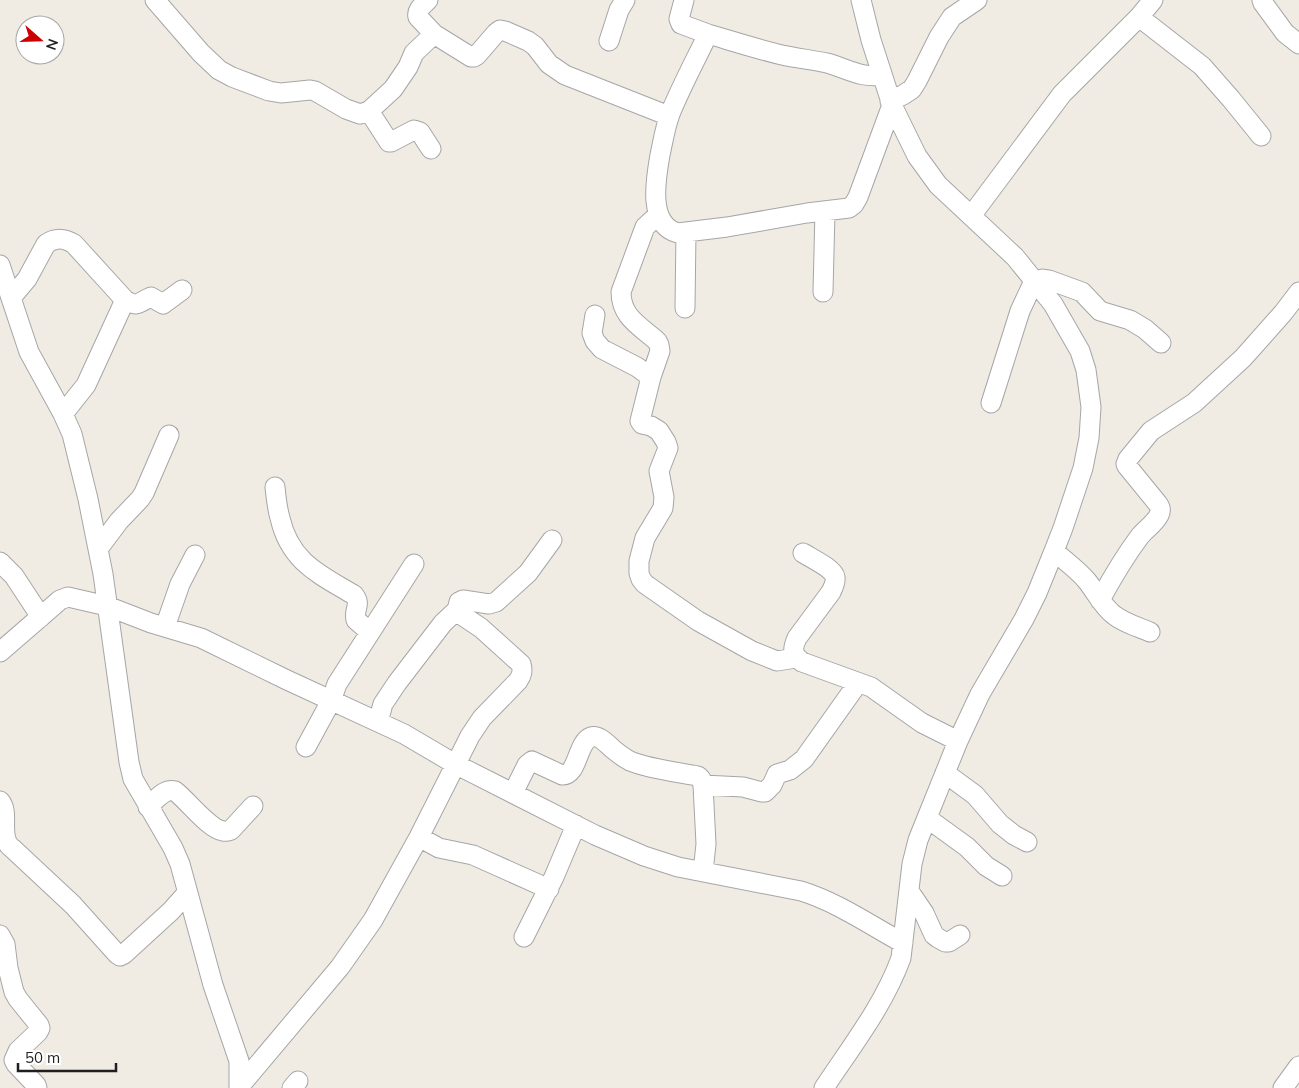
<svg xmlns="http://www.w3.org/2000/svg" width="1299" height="1088" viewBox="0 0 1299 1088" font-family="Mulish,sans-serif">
  <rect width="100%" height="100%" fill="#f0ece4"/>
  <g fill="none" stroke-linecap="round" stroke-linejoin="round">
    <defs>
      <path id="minor" d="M155,0L201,53L219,70L232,77L269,91L281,93L310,90L315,91L346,109L360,114L369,111L393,89L408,67L414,53L434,34
        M428,0C423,5 416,10 418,17L434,34L471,57H474L477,55L496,33L500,30L505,31L528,41L535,46L549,64L565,75L669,116
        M684,0L679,19L681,24L708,34
        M1262,0L1263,3L1285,33L1299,44
        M1139,17L1202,66L1231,99L1261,136
        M609,41L619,10L625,0
        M882,75C862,79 846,68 827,63C812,60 796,58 782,55C757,49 732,41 708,34C695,61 681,87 670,114C665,128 663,141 660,155C656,178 647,225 678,233L727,227L807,213L849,208L854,204L858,197L892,105
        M890,101L903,95L912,89L917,81L939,37L952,17L977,0
        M369,111L389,142H391L414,130L420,132L431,149
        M658,215L645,227L621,292C621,317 640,326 657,341L659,345L660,351L651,377L640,421L642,424L651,426L659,431L666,442L668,448L659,471L664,497L663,508L645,538L639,561V573L641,579L645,584L698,621L752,651L777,661L796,658
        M971,216L1062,94L1139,17L1153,0
        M0,265L29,352L63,414L72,434L88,499L103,574L129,762L133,779L173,848L180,864L213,985L239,1061V1088
        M823,292L825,211
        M11,298L27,279L46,244C56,237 64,238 74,244L125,300C138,308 139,302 151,297L163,304L182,290
        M685,308L686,232
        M595,315L592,333L595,341L602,349L637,367L651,377
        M991,403L1020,311L1034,281L1043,279L1049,280L1082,292L1100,311L1130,320L1145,329L1161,343
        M63,414L86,385L125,300
        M275,487C276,497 277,508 280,518C290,562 319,574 354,595C362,605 353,609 356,620L370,632
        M98,549L119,521L140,499L144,493L169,435
        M1054,551C1065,561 1078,570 1087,581C1096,592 1102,606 1114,615C1124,623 1138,627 1150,632
        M803,553C811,558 834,569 835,577C836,582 833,588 831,592L797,638C792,649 792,654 802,662L871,687L922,723L958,741
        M0,562L14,576L41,617
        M1100,600C1112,578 1125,556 1140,536C1146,529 1155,523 1159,515C1161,511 1161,508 1158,504L1127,466L1126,464L1128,459L1151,431L1194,403L1243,358L1283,313L1299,292
        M165,627L180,584L195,555
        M0,652L60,600L68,597L107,606L151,623L201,638L287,680L404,734L455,764L595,835L644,856L678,867L801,891C837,902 870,925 903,943
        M378,722L383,704L397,683L443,623L457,610
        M306,747L331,701L337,684L414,564
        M945,773L975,795L1000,824L1014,835L1027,842
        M703,785L743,787L762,792H765L772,785L777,774L790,770L804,759L858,683
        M513,793L527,765L532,761L562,775C578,776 577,742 591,737C599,734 608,745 614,750C619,754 624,758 630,761C649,769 677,772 698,776L701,779L703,785L706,844L703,872
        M0,801C9,812 1,829 7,842C7,843 11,848 12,848L73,905L117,954L120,956L124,954L171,911L187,893
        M148,807C156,800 164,788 175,791C187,800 209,829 223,831C227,832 228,831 231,830L253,806
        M927,818L967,847L986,866L1002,876
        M419,837L439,848L473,855L549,889
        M909,891L924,913L934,935L938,938L945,942H949L960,935
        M0,935L5,944L8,968L14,992L18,999L39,1025L40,1028L38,1032L18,1051L14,1060L16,1064L36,1085L37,1088
        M524,937L554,877L576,825
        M239,1087L340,967L373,920L419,837L470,736L482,718L518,681C522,675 523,671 521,664L481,628L460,614L457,610L459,602L463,600L489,604L496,602L528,573L552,540
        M292,1088L298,1081
        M824,1088C851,1047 884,1005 901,958L912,864L918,840L958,741L980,694L1024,619L1037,593L1054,551L1063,528L1083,468L1089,438L1091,407L1086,370L1080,351L1053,304L1015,257L938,185L917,156L892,105L871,40L861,0
        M1283,1088L1299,1066"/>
    </defs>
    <use href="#minor" stroke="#a6a6a6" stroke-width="21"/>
    <use href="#minor" stroke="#fff" stroke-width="19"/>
  </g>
  <g transform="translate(40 40) rotate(110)"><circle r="24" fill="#ffffff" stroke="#a5a5a5"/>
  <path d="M0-4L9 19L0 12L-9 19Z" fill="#cd0000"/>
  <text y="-8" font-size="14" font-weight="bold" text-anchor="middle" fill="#1f1f1f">N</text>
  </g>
  <path d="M18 1063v8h98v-8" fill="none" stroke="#1f1f1f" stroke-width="2.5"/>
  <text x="25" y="1063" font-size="15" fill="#1f1f1f" stroke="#ffffff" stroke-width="4" paint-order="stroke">50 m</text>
</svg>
